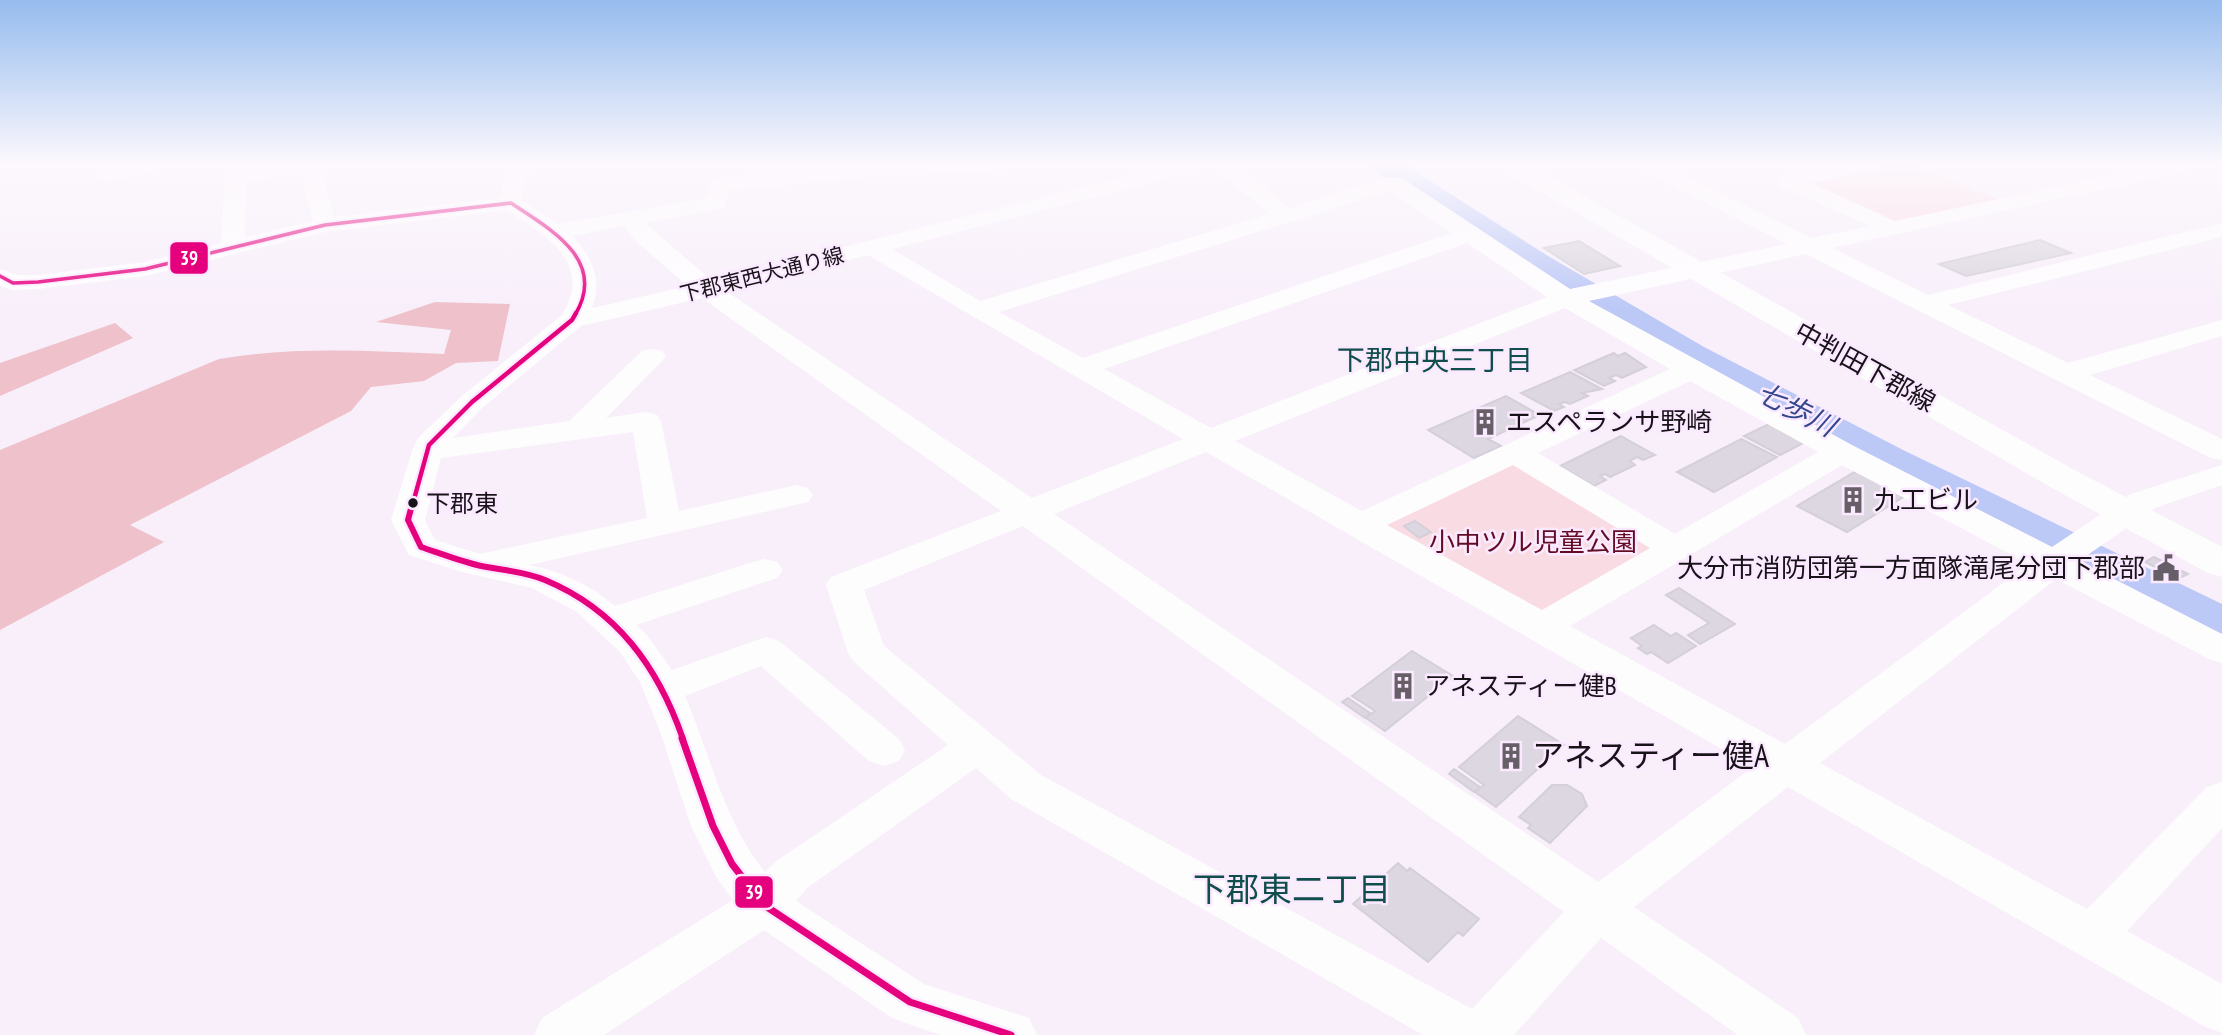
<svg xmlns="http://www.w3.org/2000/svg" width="2222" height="1035" viewBox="0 0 2222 1035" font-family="'PT Sans Narrow','Noto Sans JP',sans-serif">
  <rect width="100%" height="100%" fill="#f8effa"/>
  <path fill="#f9dce3" d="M1890,165H1911L2000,200L1894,223L1804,182Z
    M1512,462L1658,547L1544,612L1382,523Z"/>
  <path fill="#eec1cb" d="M435,302L510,304L498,361L456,363L424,381L371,387L351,411L130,525L164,542L0,630V450L219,359C294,346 369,351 444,354L451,330L376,322Z
    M115,323L133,338L0,396V363Z"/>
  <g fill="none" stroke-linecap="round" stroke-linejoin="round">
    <path fill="#bcc8f6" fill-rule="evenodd" d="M1372,165H1405L1548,256L1704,347L1903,450L2222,604V644L2203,639C2028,548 1850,462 1679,365C1574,306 1474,239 1376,171Z"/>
  </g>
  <path fill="#dcd7e0" stroke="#d4cfd8" stroke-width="2" d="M2040,240L2071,253L1966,276L1939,264Z
    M1579,241L1620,266L1584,274L1544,248Z
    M1614,353L1618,356L1625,353L1646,367L1622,378L1616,375L1609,378L1615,381L1604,386L1574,370Z
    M1570,372L1602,389L1582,393L1588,396L1570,404L1565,402L1559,404L1564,407L1554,411L1521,393Z
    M1506,396L1540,415L1488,439L1501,446L1474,458L1428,430Z
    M1773,422L1809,440L1780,455L1744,436Z
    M1621,436L1655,455L1643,460L1637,457L1630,461L1635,465L1610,477L1605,474L1600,476L1606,480L1594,486L1560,466Z
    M1741,439L1777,457L1714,492L1677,472Z
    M1858,470L1908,494L1847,532L1797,506Z
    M1415,521L1431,532L1419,538L1404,526Z
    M2154,557L2188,574L2178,579L2145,562Z
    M1679,588L1735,624L1700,644L1688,635L1709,623L1666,595Z
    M1654,625L1671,636L1676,633L1696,646L1668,663L1651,652L1647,654L1638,648L1642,646L1631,638Z
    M1412,651L1453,676L1385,731L1366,718L1375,711L1352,696Z
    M1348,698L1370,713L1365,718L1342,702Z
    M1518,716L1564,745L1496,807L1475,792L1484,785L1459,767Z
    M1454,769L1480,787L1474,792L1449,774Z
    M1552,785H1567L1582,794L1587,806L1550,843L1528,828L1531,825L1519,817Z
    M1398,863L1407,871L1410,868L1479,919L1463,936L1458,932L1428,962L1353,904Z"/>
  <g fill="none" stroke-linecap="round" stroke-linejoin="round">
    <path fill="#fefdfe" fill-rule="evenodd" d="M128,165H161L158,169L107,182L100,180L96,176L100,172Z
      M274,165H320L334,217L501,198L503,179L514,165H535L525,180L522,201L559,224L706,198L713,179L721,178L867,165H1009L1006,169L999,171L899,174L730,190L724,208L645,223L711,280L1173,165H1206L1203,169L892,249L980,301L1269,214L1212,165H1234L1290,208L1384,178H1402L1570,289L1787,244L1640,169L1637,165H1662L1812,238L1870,226L1780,186L1777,181L1780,176L1842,165H1883L1880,169L1811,183L1895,221L2160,165H2197L2194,169L2187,171L1832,248L1928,295L2222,223V237L1948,305L2068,363L2222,320V336L2090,375L2222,439V460L2211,458L1806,254L1589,301L1852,445L2052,547L2131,494L2222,465V485L2155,508L2079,561L2222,634V663L2209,659L2056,579L1820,763L2087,909L2207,787L2222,782V828L2127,931L2222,984V1033L2204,1026L1788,787L1634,907L1798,1018L1806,1035H1738L1601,938L1514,1035H1423L1011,799L976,768L807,888L796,901L924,984L1029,1018L1037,1035H940L892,1018L764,930L604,1035H534L542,1018L733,900L716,877L691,826L661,734L640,682L620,652L577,612L532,588L462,572L409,555L391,520L412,451L418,438L462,396L562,315C594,262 545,235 507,210L325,232L145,276L38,289L13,290L0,286V269L17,275H38L145,262L221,243L225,177L229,173ZM301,173L313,221L245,237L246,182ZM1390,191L1451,233L1083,358L999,312ZM624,226L638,243L688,286L592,308C603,280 592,256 572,236ZM1467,243L1547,297L1211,428L1104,369ZM868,255L1183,439L1032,498L726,291ZM702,298L1001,511L831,577L826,585L848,653L854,662L948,745L775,862L765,872C724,822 710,754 685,696L761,666L869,761L884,766L899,761L905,750L899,739L779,641L766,637L672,670L646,634L636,625L777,578L783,570L777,562L765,559L753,562L615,606C591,585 560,571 529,565L808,502L813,495L808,488L797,485L679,511L661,421L657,415L646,412L606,418L666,357L662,351L652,349L642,351L569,421L453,438L482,408L581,326ZM1565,308L1670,369L1362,511L1235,441ZM1690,381L1818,452L1675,534L1538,453ZM633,432L647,518L480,554L435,540L425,520L441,458ZM1206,452L1753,767L1598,882L1054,514ZM1513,465L1650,548L1542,610L1387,525ZM1842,465L2029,564L1785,744L1570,626ZM1023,526L1564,912L1472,1009L1041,775L884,646L864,590Z"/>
    <path fill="#fefdfe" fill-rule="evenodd" d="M1499,165H1528L2078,472L2222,547V577L2208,573L2052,488L1503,170Z"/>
    <defs>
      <path id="bus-1-far3" d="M0,276L13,283L38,282L145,269L325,225L511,203C550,229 608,260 575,315"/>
      <path id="bus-1-far2" d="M413,503L429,445L472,402L572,320L576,313"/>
      <path id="bus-1-far1" d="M413,501L408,520L421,547C439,553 458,560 477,565C499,570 524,571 545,580C617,610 658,667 683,739"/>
      <path id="bus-1" d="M682,738L713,826L732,864L764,905L910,1002L1011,1035"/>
    </defs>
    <use href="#bus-1-far3" stroke="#fbeaff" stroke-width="7"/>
    <use href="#bus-1-far2" stroke="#fbeaff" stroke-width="9"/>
    <use href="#bus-1-far1" stroke="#fbeaff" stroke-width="11"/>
    <use href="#bus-1" stroke="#fbeaff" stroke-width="12"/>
    <use href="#bus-1-far3" stroke="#e5007d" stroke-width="3.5"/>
    <use href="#bus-1-far2" stroke="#e5007d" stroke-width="4.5"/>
    <use href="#bus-1-far1" stroke="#e5007d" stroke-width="6"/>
    <use href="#bus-1" stroke="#e5007d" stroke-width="7"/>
  </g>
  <linearGradient id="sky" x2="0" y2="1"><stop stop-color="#96bcee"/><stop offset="0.53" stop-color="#fcf8fd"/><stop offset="1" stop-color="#fcf8fd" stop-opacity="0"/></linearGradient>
  <rect width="2222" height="309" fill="url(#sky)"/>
  <defs>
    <symbol id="building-bare" viewBox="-9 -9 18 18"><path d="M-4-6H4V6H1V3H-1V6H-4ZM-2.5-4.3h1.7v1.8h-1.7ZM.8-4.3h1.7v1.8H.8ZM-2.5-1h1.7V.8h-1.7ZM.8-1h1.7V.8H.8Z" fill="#665f68" stroke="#fbeaff" stroke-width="2.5" paint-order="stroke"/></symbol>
    <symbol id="civic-bare" viewBox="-9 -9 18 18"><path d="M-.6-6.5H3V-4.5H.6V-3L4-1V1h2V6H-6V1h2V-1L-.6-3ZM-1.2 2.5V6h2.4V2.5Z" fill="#665f68" stroke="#fbeaff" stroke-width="2.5" paint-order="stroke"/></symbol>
  </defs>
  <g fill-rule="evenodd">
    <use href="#building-bare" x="1466" y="403" width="38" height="38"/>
    <use href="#building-bare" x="1834" y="481" width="38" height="38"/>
    <use href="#civic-bare" x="2147" y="549" width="38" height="38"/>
    <use href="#building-bare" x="1384" y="667" width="38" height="38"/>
    <use href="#building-bare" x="1492" y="737" width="38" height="38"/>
  </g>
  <circle fill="#181219" stroke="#fbeaff" stroke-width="2.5" cx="413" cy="503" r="6"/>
  <g text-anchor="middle" stroke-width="5" stroke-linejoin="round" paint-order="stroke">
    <g font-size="21" fill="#181219" stroke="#fbeaff">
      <text transform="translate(762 275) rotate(-14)" y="7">下郡東西大通り線</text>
    </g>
    <g font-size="24" fill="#181219" stroke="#fbeaff" text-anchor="start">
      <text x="426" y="512">下郡東</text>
    </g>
    <g font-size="26" fill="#181219" stroke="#fbeaff">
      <text transform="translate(1865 367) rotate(29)" y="9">中判田下郡線</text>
    </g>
    <g font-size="26" fill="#181219" stroke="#fbeaff" text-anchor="start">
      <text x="1506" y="431">エスペランサ野崎</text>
      <text x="1874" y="509">九工ビル</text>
      <text x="2145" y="577" text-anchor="end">大分市消防団第一方面隊滝尾分団下郡部</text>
      <text x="1424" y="695">アネスティー健B</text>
    </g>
    <g font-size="26" fill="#630a24" stroke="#fbeaff">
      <text x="1533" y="551">小中ツル児童公園</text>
    </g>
    <g font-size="28" fill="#104e4c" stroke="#fbeaff">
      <text x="1435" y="370">下郡中央三丁目</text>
    </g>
    <g font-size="28" font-style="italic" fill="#33478e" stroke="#fbeaff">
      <text transform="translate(1796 409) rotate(27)" y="10">七歩川</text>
    </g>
    <g font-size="32" fill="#181219" stroke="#fbeaff" text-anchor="start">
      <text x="1532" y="767">アネスティー健A</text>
    </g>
    <g font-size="33" fill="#104e4c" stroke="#fbeaff">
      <text x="1292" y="901">下郡東二丁目</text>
    </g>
  </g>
  <g stroke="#fbeaff" stroke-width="2.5">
    <rect x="169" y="241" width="40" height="34" rx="7" fill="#e5007d"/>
    <rect x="734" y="875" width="40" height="34" rx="7" fill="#e5007d"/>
  </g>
  <g font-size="19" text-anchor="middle" font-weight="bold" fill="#fff">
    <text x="189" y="265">39</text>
    <text x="754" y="899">39</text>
  </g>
</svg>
